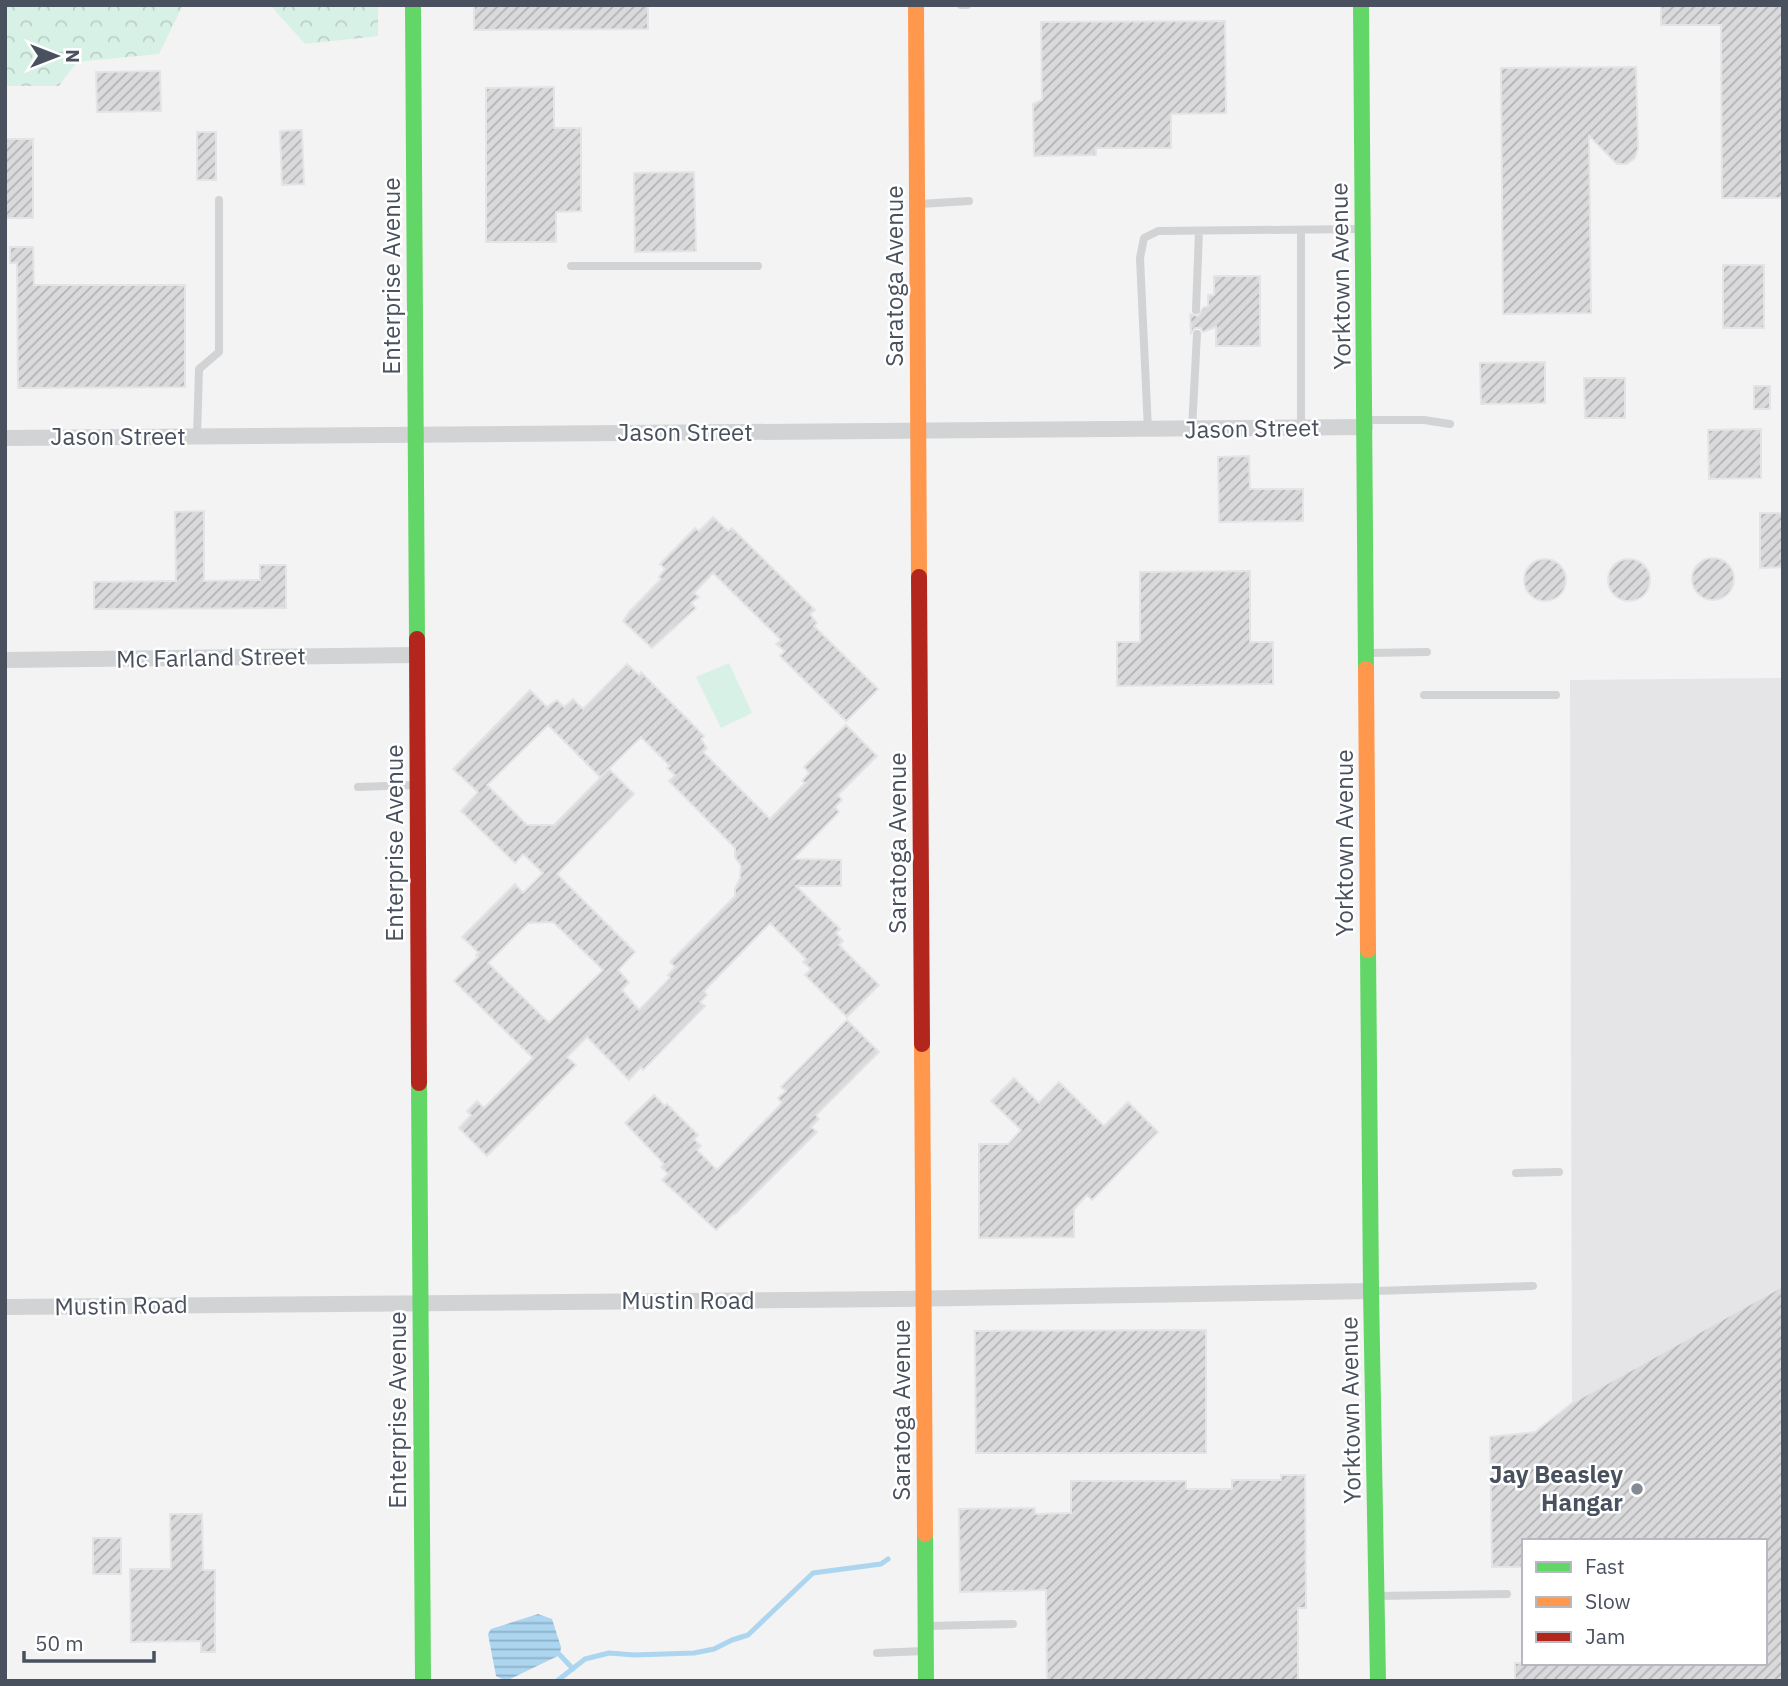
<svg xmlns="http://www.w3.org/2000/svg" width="1788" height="1686" viewBox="0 0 1788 1686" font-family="'IBM Plex Sans',sans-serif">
  <defs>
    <pattern id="forest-crowns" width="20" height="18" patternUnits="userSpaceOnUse" patternTransform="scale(1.75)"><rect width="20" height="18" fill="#d8f1e6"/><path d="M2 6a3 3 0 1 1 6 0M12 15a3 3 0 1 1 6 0" fill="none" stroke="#bbd0c8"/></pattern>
    <pattern id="water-rules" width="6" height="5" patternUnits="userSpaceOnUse" patternTransform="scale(1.75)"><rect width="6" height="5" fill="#acd5ef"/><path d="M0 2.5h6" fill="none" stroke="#8eafc5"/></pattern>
    <pattern id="building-hatch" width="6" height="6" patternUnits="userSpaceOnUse" patternTransform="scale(1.75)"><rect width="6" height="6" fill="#dadadc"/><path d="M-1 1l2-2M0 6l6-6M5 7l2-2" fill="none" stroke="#b3b3b6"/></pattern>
  </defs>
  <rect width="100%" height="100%" fill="#f3f3f3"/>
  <path fill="#e5e5e8" d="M1783,678V1291L1778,1288L1572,1403L1570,680Z"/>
  <path fill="url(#forest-crowns)" d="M5,5H183L159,54L77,62L59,86H5Z
    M270,5H378V36L305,44Z"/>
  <path fill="#d8f1e6" d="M729,663L752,713L721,728L696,677Z"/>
  <path fill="url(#water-rules)" d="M538,1614L552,1619L561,1647L560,1655L506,1681L496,1676L488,1634L491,1629Z"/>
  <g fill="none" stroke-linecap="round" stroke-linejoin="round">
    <path stroke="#acd5ef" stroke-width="5" d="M560,1655L573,1669
      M557,1681L585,1659L609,1653L634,1655L694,1653L714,1649L732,1640L748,1635L813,1573L881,1564L888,1559"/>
  </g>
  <path fill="url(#building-hatch)" stroke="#e4e4e6" stroke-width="2" fill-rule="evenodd" d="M474,5H648V29L474,30Z
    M1661,5H1783V198H1722L1721,25H1661Z
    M1225,21L1226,113L1171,114V148H1096V155L1034,156L1033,104L1042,100L1041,22Z
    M1636,67L1638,148L1635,158L1627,164H1617L1589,136L1591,313L1503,314L1501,68Z
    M160,71L161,111L97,112L96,72Z
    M554,87V128H581V211L556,212V242H486V88Z
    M302,130L304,184L282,185L280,131Z
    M197,132H216V180H197Z
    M5,139H33V218H5Z
    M694,172L696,251L635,252L634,173Z
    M10,247H33L34,285H185V387L18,388L17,263H10Z
    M1723,265H1764V328H1723Z
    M1214,276H1260V346H1216V327L1203,332L1200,328H1195L1191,333L1190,314L1198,316L1203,308L1208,306V295H1214Z
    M1545,362V403L1481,404L1480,363Z
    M1584,378H1625V418H1585Z
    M1754,386H1770V409H1754Z
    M1761,429V478L1709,479L1708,430Z
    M1249,456L1250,489H1303V521L1219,522L1218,457Z
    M204,511V581L260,580V565H286V608L94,609V582L176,581L175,512Z
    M1760,513H1783V567L1760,568Z
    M713,517L728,531L732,528L815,610L810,614L817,623L814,626L878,689L846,721L780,656L785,651L776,644L781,640L713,573L694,593L699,597L691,603L696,608L652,648L623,621L629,612L661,579L659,577L665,569L660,564L695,528L699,531Z
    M1692 579a21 21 0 1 1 42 0a21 21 0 1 1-42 0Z
    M1608 580a21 21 0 1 1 42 0a21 21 0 1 1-42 0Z
    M1524 580a21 21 0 1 1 42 0a21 21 0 1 1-42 0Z
    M1250,571V642H1273V684L1117,686V642H1140V572Z
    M627,664L639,675L641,672L704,736L701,739L707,748L703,752L770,819L805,783L802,781L809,773L804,767L846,725L877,756L838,795L842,800L835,807L839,812L793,859L841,860V886H796L840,929L836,933L843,941L839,945L879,985L847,1017L805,975L811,969L803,962L806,959L770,923L704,991L707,995L700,1002L705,1006L643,1070L641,1067L629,1080L587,1037L567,1057L576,1065L487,1156L459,1128L471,1115L467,1111L477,1101L484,1108L533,1058L454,981L478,957L476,955L479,953L462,937L515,884L523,893L543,873L523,854L515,863L461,811L478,792L453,769L530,690L547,707L557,700L564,707L573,699L583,709ZM548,725L600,777L641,737L670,766L667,768L675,775L669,781L735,848V857L741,866L740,878L735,889V896L670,962L675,967L668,975L670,978L639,1010L622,990L629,982L618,970L635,952L557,874L634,794L609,769L554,825H527L487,785ZM553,922L603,970L549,1023L488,963L528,923Z
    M847,1020L879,1052L816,1115L819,1119L811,1127L817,1132L735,1214H733L716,1230L662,1180L668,1174L661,1167L664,1164L625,1123L654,1095L665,1106L667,1104L698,1135L694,1139L701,1146L697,1150L717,1170L782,1103L778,1098L786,1091L781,1087Z
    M1014,1078L1039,1103L1059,1082L1104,1126L1128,1102L1158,1132L1092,1200L1087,1195L1074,1209V1237L979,1238V1144H1008L1021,1130L991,1101Z
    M1783,1286V1681H1515V1663H1765V1541H1524V1567H1492L1490,1437L1535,1432L1572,1403Z
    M1206,1330V1453H976L975,1331Z
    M1281,1475H1305L1306,1608H1298V1681H1047L1046,1590L960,1592L959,1509L1035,1508V1514L1071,1513V1481H1186V1489H1232V1480H1281Z
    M170,1514H202L203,1570H215V1652H201V1641L131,1642L130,1569H171Z
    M93,1538H121V1574H93Z"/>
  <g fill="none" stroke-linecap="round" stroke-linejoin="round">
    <path stroke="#d1d3d5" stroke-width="8" d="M961,5H967
      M920,204L969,201
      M1301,230V428
      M571,266H758
      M1196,310L1199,231
      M1368,420H1424L1450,424
      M1192,429L1197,334
      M1148,430L1140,258L1144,238L1158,231L1360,229
      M197,436L199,369L219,352V200
      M1367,653L1427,652
      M1424,695H1556
      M358,787L415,785
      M1516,1173L1559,1172
      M1375,1291L1533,1286
      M1378,1596L1507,1594
      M928,1626L1013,1624
      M877,1653L923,1651"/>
    <path stroke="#d1d3d5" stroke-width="16" d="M5,438L1365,427
      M5,660L417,655
      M5,1307L899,1299L1371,1291"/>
    <path stroke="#63d668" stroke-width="16" d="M413,5L417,639
      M1361,5L1366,669
      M1368,950L1371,1291L1378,1681
      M419,1083L423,1681
      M925,1534L926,1681"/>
    <path stroke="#ff974d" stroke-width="16" d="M916,5L919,577
      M1366,669L1368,950
      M922,1044L925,1534"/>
    <path stroke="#b3261e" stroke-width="16" d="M919,577L922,1044
      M417,639L419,1083"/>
  </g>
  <circle fill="#848a93" stroke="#fff" stroke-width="2.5" cx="1637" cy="1489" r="7"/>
  <g text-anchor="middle" stroke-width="5" stroke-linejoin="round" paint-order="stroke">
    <g font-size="24" fill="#49515f" stroke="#fff">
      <text transform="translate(392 276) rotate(-90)" y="8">Enterprise Avenue</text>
      <text transform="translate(895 276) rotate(-90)" y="8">Saratoga Avenue</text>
      <text transform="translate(1341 276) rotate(-91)" y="8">Yorktown Avenue</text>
      <text transform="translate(1252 429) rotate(-1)" y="8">Jason Street</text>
      <text x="685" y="441">Jason Street</text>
      <text x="118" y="445">Jason Street</text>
      <text transform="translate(211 658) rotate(-1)" y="8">Mc Farland Street</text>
      <text transform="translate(395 843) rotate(-90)" y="8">Enterprise Avenue</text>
      <text transform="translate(898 843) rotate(-90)" y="8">Saratoga Avenue</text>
      <text transform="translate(1345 843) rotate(-90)" y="8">Yorktown Avenue</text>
      <text x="688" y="1309">Mustin Road</text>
      <text transform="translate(121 1306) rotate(-1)" y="8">Mustin Road</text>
      <text transform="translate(398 1410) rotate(-90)" y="8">Enterprise Avenue</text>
      <text transform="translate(902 1410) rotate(-90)" y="8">Saratoga Avenue</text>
      <text transform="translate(1351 1410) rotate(-91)" y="8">Yorktown Avenue</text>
    </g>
    <g font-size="24" font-weight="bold" fill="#49515f" stroke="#fff" text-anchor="end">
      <text x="1623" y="1483">Jay Beasley<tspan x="1623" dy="28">Hangar</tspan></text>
    </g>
  </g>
  <rect width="1788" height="1686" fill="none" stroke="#49515f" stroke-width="14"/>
  <rect x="1522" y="1539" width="245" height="126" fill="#ffffff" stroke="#b6b9bf" stroke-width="2"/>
  <rect x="1536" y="1562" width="35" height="10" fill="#63d668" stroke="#b6b9bf" stroke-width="2"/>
  <text x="1585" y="1574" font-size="21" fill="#49515f">Fast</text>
  <rect x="1536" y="1597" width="35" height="10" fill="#ff974d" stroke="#b6b9bf" stroke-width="2"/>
  <text x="1585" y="1609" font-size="21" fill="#49515f">Slow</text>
  <rect x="1536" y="1632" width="35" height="10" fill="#b3261e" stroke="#b6b9bf" stroke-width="2"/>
  <text x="1585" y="1644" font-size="21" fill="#49515f">Jam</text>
  <g transform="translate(56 56) rotate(90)" stroke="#ffffff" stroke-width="5" paint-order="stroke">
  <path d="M0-5L12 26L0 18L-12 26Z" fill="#49515f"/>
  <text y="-10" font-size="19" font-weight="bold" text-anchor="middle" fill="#49515f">N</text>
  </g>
  <path d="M24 1651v10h130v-10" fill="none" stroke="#49515f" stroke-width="3.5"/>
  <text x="35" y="1651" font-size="21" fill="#49515f" stroke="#ffffff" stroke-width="5" paint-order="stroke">50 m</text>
</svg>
